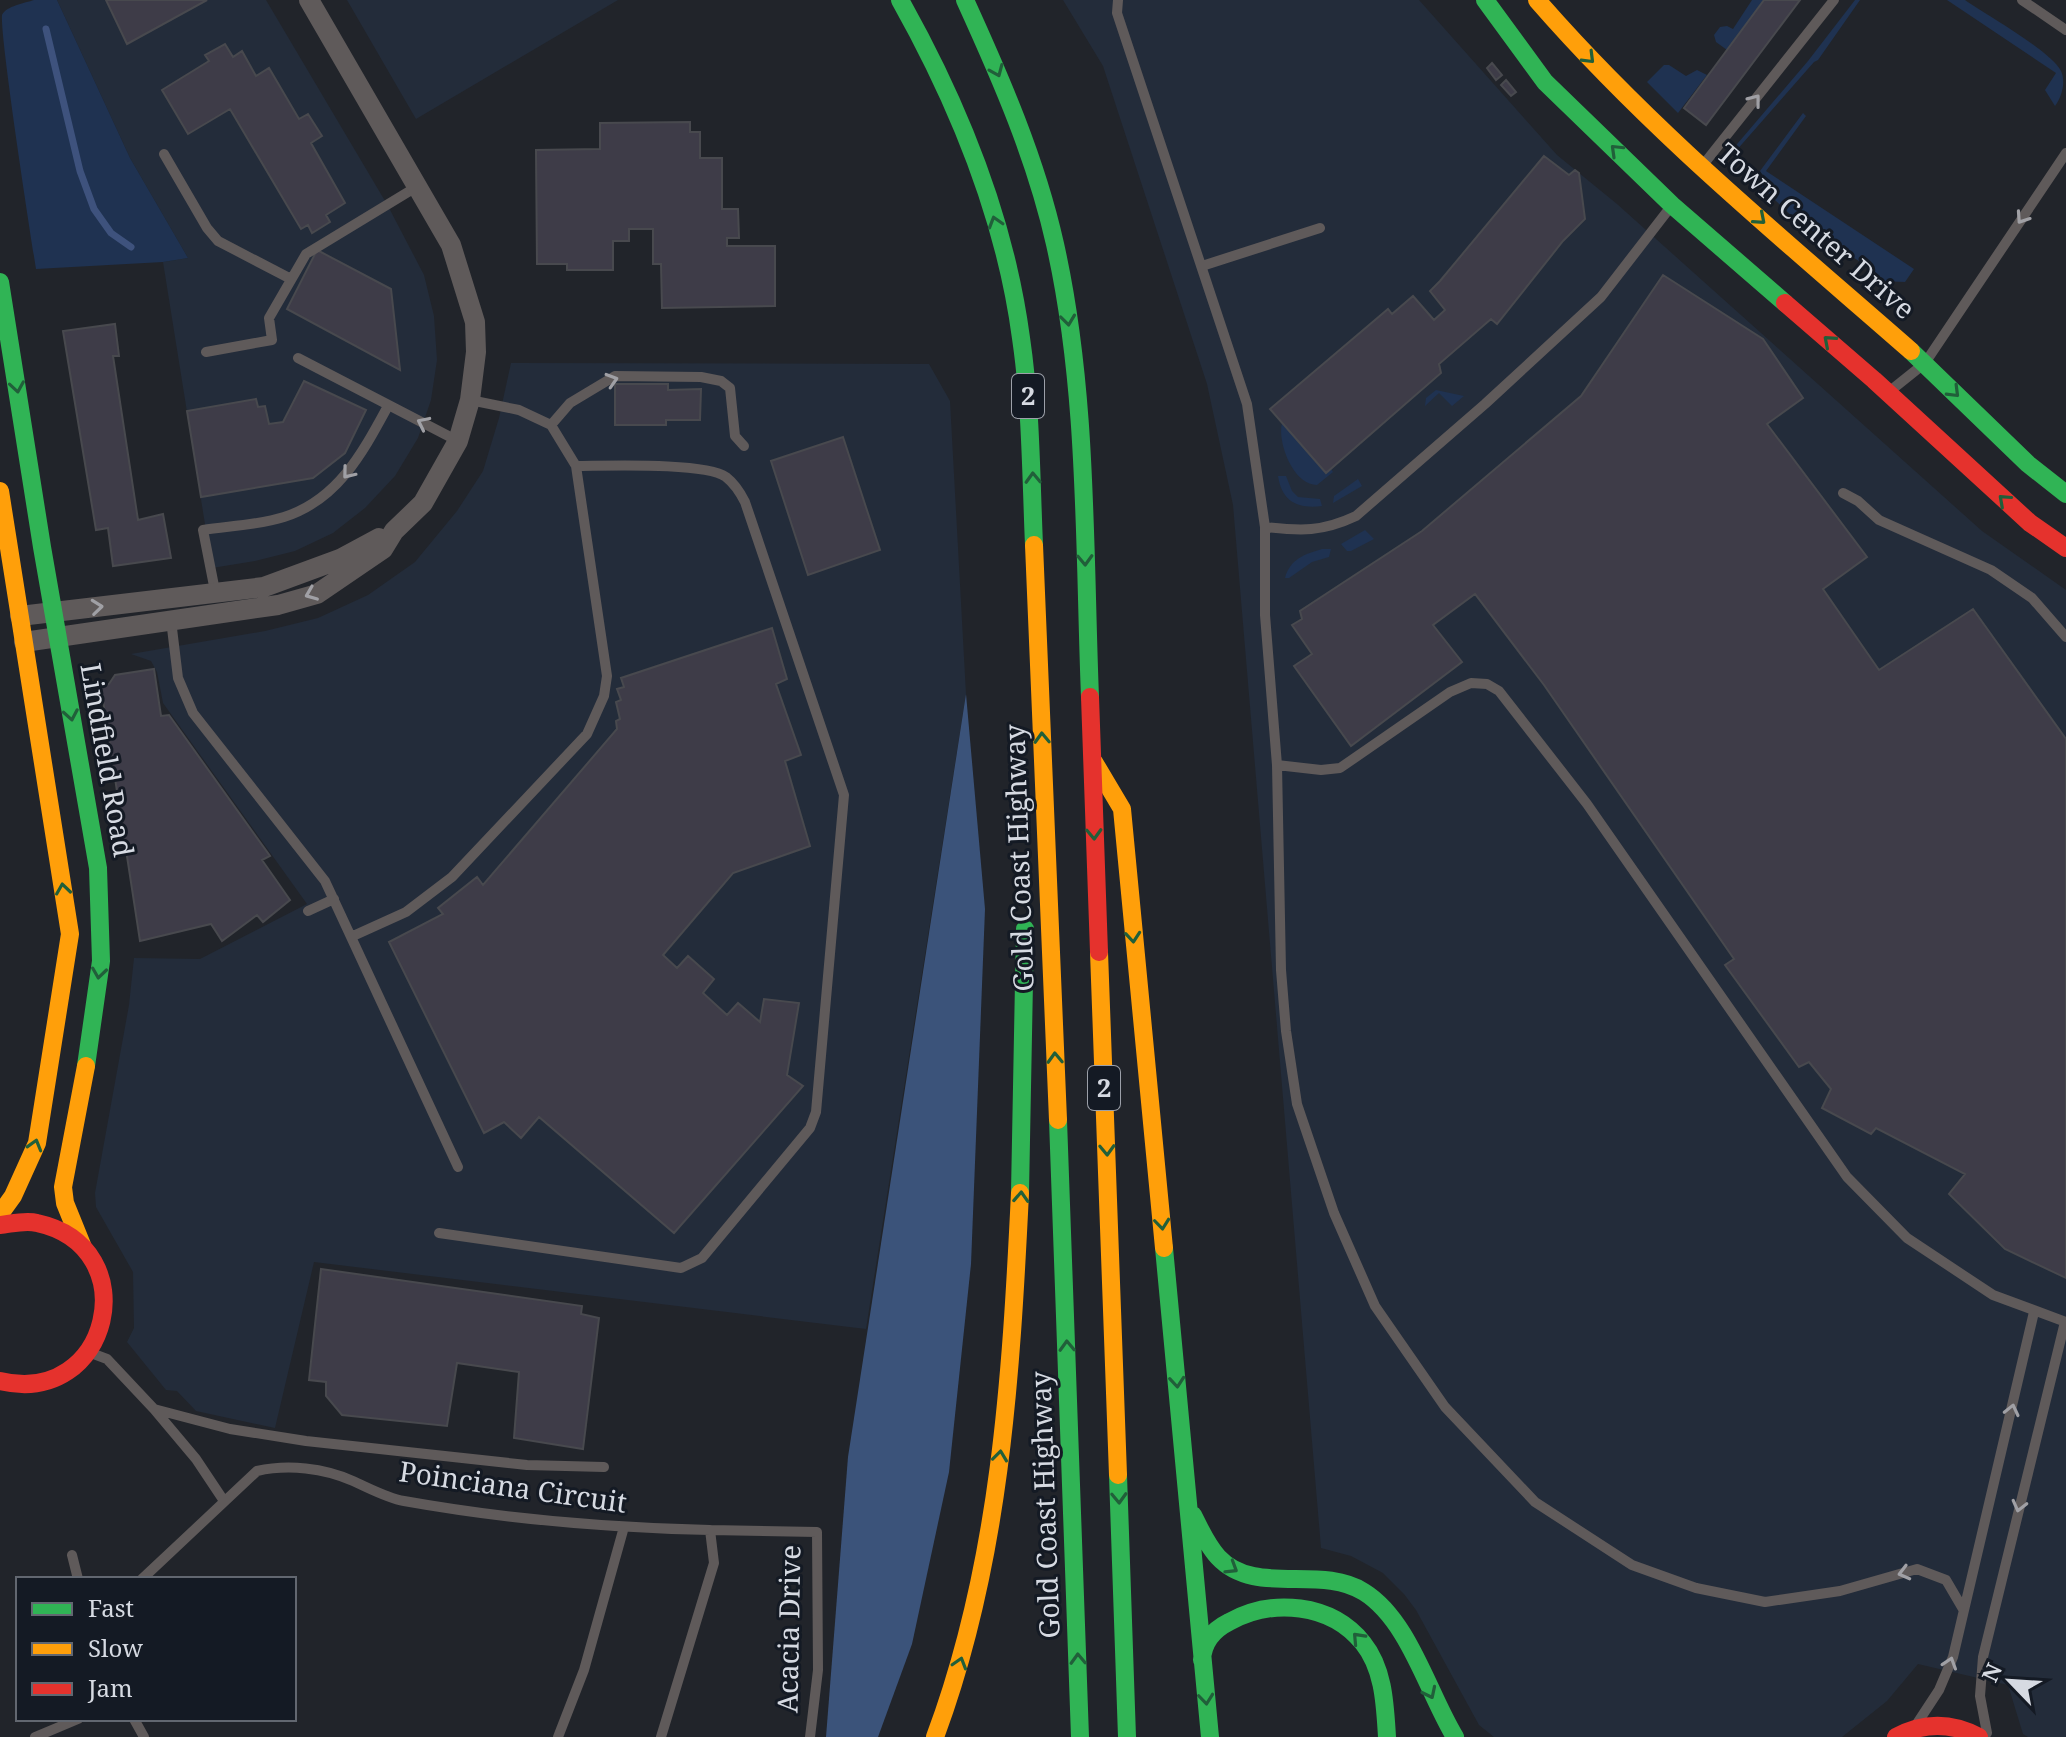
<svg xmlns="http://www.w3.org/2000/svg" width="2066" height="1737" viewBox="0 0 2066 1737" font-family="'Noto Serif',serif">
  <rect width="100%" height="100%" fill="#21242a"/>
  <path fill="#232c3a" d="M57,0H266L388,206L424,275L434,316L437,360L431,400L418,438L395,476L365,508L333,533L295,551L255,561L212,568L163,262L188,258L130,158Z
    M347,0H618L416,119Z
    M1063,0H1419L1557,155L1617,204L1982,531L2066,590V1737H2028L2023,1734L2008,1685L1918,1664L1887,1701L1842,1737H1494L1479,1725L1416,1610L1404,1594L1383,1573L1351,1556L1321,1548L1233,505L1207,384L1103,66Z
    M511,363L929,364L950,401L966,694L866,1329L314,1262L275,1428L196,1411L177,1391L166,1390L127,1342L134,1328L133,1272L96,1207L95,1193L129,1005L134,958L200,959L307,904L163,703L157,672L151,661L131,654L265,631L318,618L368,595L415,562L457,511L483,471L499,418Z"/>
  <path fill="#1f3251" d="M34,0H57L130,158L188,258L163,262L36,269C30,231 0,38 2,15C6,6 25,3 34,0Z
    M1752,0H1764L1727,50L1716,42L1714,35L1720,27L1727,26L1733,29Z
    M1855,0H1860L1818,60L1814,62L1735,152L1732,150L1808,61Z
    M1947,0H1965C1986,15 2050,50 2061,71C2066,82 2062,96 2055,106L2045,90L2056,73Z
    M1664,65H1669L1686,76L1697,70L1707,75L1678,113L1647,82Z
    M1803,113L1806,116L1766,171L1914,269L1905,282L1882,281L1862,263L1796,220L1758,184L1763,176L1760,171Z
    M1436,390L1464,396L1452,406L1439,393L1425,406L1426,398Z
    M1282,423L1326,473L1331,469L1333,472L1317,485C1293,485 1277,442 1282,423Z
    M1278,476H1286L1292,491L1298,497L1320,499L1322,506C1298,509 1282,502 1278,476Z
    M1358,479L1362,486L1333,503L1334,496Z
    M1365,530L1374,539L1351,551H1347L1341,544Z
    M1322,549H1331L1329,557L1312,562L1289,578H1285C1290,559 1305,554 1322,549Z"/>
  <path fill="#3b537a" d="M966,694L985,909L971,1264L949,1472L912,1644L878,1737H826L848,1457Z"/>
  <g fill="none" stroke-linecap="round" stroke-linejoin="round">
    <path stroke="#3e527d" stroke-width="7" d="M46,29L80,171L94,209L111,233L131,247"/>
  </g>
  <path fill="#3e3c48" stroke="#48494e" stroke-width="2" d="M106,0H207L127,44Z
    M1764,0H1800L1706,125L1684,108Z
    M225,44L233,57L242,51L256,76L269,68L299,119L308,114L322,136L311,143L345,203L326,215L330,222L312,233L308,225L301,229L230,109L188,134L162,90L209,61L205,55Z
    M1492,63L1502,75L1496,80L1487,68Z
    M1506,80L1516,92L1511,96L1501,85Z
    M690,122V132H700V158H722V209H738L739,238H727V246H775V306L662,308L661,264H653V229H629V241H613V270H567V264H537L536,150L600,149V123Z
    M1544,156L1569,175L1575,170L1579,173L1585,219L1563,241L1497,324L1491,319L1439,364L1441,373L1326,473L1270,409L1388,309L1392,314L1413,296L1434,320L1445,310L1430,291L1440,281Z
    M317,250L391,289L400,370L287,309Z
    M1663,275L1763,339L1803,398L1767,424L1867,557L1823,589L1879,670L1973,609L2066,739V1278L2005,1249L1949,1194L1965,1174L1876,1128L1871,1134L1822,1108L1831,1089L1809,1062L1799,1067L1725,965L1734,959L1544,685L1475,594L1433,625L1462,662L1351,746L1294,666L1312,654L1292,625L1302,619L1300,611L1422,531L1581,396Z
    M115,324L119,356H113L138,520L163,514L171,558L113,566L108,528L96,530L63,331Z
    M304,381L366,410L345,453L313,478L201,497L187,411L256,399L258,407L265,406L269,424L283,422Z
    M615,384H668V390L701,389L700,420H666V425H615Z
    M843,437L880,550L808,575L771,461Z
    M772,628L787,679L776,684L801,755L785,761L810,846L733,873L663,955L677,968L688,956L714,979L703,993L727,1015L738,1003L760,1022L764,999L799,1003L787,1075L803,1086L674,1233L539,1117L521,1138L504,1122L484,1133L389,942L443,914L438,908L477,877L483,885L617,729L616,721L620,719L616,702L621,700L617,689L624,687L621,678Z
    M154,669L161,716L169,715L270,856L262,860L290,900L263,922L257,915L222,941L211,924L140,941L101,687L109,684L115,675Z
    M321,1269L582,1306L581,1314L599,1318L583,1449L514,1438L519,1372L457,1363L447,1426L342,1415L326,1396V1382L309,1380Z"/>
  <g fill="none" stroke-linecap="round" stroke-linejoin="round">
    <path stroke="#5f5a5a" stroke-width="10" d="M1118,0L1117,13L1247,404L1265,527V615L1277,765L1281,970L1286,1031L1297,1104L1334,1213L1375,1306L1445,1407L1535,1502L1632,1565L1696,1588L1765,1602L1840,1591L1917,1569L1946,1580L1963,1609
      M2022,0L2066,30
      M164,154L207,228L218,241L291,279
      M1703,165L1834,0
      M1202,266L1320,228
      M206,352L272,340L269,318L306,254L418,186
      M298,358L458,441
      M1890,391L1925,363L2066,153
      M551,425L570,403L615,376L701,377L721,381L730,388L735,436L744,446
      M1843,493L1858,501L1879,520L1991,570L2032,598L2066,637
      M1265,527C1301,531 1322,532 1356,516L1485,404L1601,297L1669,209
      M216,596L203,530C229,526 259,525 284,517C338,500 363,452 388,406
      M171,620L178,678L193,713L325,881L458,1167
      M1277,765L1321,770L1340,768L1450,692L1471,683L1487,684L1499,691L1587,804L1847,1177L1907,1238L1993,1295L2066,1322
      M308,911L334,899
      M353,936L406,912L452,877L587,734L604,696L607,676L576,466L551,425L519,410L470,400
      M439,1233L681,1268L702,1258L810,1128L816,1112L844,795L745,502C740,492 735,484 726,477C705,462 606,466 576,466
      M91,1353L107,1359L154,1409L196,1459L224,1501
      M154,1409L230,1429L306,1441L527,1465L604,1467
      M710,1530L817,1532L818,1670L810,1737
      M72,1555L78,1579
      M142,1579L257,1471C288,1464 324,1468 353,1481C369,1488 387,1498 404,1501C505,1519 608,1528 710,1530L714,1563L661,1737
      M134,1719L144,1737
      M1918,1722L1939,1690L1953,1657L2034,1312
      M1987,1733L1980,1696L1983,1657L2065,1322
      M35,1737L78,1719
      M558,1737L584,1670L624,1527"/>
    <path stroke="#5f5a5a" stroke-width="20" d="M20,616L264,587L340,559L379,538
      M24,642L278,605L317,594L383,549L394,531L423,503L458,441L470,400L476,352L475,322L451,245L309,0"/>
    <path stroke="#30b455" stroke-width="18" d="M900,0C959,105 1005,217 1021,338C1031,406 1031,476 1034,545
      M965,0C1001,79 1036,159 1055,244C1088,391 1084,547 1090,697
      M1485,0L1545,82L1672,205L1785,303
      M0,282L42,547L98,868L101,961L86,1066
      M1911,351L2028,464L2066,494
      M1058,1120L1080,1737
      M1020,1193L1025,929
      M1164,1248L1210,1737
      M1118,1475L1127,1737
      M1193,1515C1200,1529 1207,1545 1218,1557C1255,1597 1320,1564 1364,1592C1409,1620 1428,1693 1455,1737
      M1202,1660C1203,1642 1213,1630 1229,1622C1272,1598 1331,1603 1363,1643C1384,1669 1385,1705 1387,1737"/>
    <path stroke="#ff9f0a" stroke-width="18" d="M1537,0C1650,130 1782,238 1911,351
      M0,491L70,934L37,1143L13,1196L0,1214
      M1034,545L1058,1120
      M1094,762L1122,809L1164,1248
      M1099,952L1118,1475
      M82,1245L65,1203L63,1187L86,1066
      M935,1737C1000,1563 1011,1378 1020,1193"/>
    <path stroke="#e5322d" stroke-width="18" d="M1785,303L1874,380L2030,523L2066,548
      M1090,697L1099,952
      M0,1225C11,1224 25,1220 37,1223C148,1247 110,1408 0,1381
      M1896,1737C1924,1722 1951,1722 1979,1737"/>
  </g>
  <defs><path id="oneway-chevron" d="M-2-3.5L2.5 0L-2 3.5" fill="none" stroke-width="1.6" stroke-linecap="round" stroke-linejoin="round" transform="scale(2)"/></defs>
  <g stroke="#215f3a">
    <use href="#oneway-chevron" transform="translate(1589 58) rotate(45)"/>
    <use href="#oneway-chevron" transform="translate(997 71) rotate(67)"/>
    <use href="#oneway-chevron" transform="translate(1616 150) rotate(-136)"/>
    <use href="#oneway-chevron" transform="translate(1760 219) rotate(41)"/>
    <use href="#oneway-chevron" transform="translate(995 222) rotate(-107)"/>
    <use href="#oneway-chevron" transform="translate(1068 320) rotate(83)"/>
    <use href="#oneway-chevron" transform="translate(1829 341) rotate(-139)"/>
    <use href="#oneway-chevron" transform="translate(17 387) rotate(81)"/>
    <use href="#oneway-chevron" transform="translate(1954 392) rotate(45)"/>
    <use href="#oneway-chevron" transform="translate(1033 478) rotate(-92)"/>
    <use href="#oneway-chevron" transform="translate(2004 500) rotate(-138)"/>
    <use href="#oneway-chevron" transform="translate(1085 560) rotate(88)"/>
    <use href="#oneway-chevron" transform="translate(71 715) rotate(80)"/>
    <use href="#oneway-chevron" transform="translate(1042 738) rotate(-92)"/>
    <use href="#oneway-chevron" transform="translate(1094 834) rotate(88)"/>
    <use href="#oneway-chevron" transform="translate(63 889) rotate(-98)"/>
    <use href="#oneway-chevron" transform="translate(1133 937) rotate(85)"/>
    <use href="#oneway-chevron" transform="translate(99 973) rotate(98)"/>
    <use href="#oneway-chevron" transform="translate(1055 1058) rotate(-92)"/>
    <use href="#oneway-chevron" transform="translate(35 1145) rotate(-74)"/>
    <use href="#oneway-chevron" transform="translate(1107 1150) rotate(88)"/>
    <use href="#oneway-chevron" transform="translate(1021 1197) rotate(-87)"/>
    <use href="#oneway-chevron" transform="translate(1162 1224) rotate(84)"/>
    <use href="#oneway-chevron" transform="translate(1067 1346) rotate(-92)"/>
    <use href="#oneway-chevron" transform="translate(1177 1382) rotate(85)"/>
    <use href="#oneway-chevron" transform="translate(1000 1456) rotate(-83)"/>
    <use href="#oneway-chevron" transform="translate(1119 1498) rotate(88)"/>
    <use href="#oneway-chevron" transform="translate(1232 1568) rotate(32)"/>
    <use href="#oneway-chevron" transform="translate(1358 1638) rotate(-133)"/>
    <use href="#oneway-chevron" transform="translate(1078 1659) rotate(-92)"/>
    <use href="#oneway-chevron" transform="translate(960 1663) rotate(-73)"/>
    <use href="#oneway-chevron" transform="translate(1430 1693) rotate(64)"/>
    <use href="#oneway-chevron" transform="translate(1206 1699) rotate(84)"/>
  </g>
  <g stroke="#a0a0a5">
    <use href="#oneway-chevron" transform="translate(1755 100) rotate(-52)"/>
    <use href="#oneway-chevron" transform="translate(2022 218) rotate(124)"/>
    <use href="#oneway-chevron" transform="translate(612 380) rotate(-17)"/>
    <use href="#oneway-chevron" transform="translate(423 423) rotate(-154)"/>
    <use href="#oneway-chevron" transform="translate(348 473) rotate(129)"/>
    <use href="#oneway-chevron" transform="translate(311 594) rotate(158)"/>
    <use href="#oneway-chevron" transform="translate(97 607) rotate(-6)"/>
    <use href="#oneway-chevron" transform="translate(2012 1410) rotate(-77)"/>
    <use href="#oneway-chevron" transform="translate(2019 1506) rotate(104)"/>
    <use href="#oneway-chevron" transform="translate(1904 1573) rotate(165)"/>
    <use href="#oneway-chevron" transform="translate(1950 1663) rotate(-72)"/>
  </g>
  <g text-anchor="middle" stroke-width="6" stroke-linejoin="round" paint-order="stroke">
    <g fill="#141a24" stroke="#9ca0a9" stroke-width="2">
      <rect x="1012" y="374" width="32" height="44" rx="6"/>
      <rect x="1088" y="1066" width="32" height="44" rx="6"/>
    </g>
    <g font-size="26" font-weight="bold" fill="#d6dae2">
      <text x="1028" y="405">2</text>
      <text x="1104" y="1097">2</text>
    </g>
    <g font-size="28" fill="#d6dae2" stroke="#141a24">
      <text transform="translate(1816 231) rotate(41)" y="10">Town Center Drive</text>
      <text transform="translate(107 760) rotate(80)" y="10">Lindfield Road</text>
      <text transform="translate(1019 858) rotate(-92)" y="10">Gold Coast Highway</text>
      <text transform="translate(513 1487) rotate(8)" y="10">Poinciana Circuit</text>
      <text transform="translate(1045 1505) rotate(-92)" y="10">Gold Coast Highway</text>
      <text transform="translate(789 1629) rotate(-89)" y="10">Acacia Drive</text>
    </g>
  </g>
  <rect x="16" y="1577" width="280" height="144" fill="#141a24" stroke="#626770" stroke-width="2"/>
  <rect x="32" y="1603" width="40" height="12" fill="#30b455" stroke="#626770" stroke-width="2"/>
  <text x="88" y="1617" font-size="24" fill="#d6dae2">Fast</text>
  <rect x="32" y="1643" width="40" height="12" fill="#ff9f0a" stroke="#626770" stroke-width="2"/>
  <text x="88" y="1657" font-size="24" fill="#d6dae2">Slow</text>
  <rect x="32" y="1683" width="40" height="12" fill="#e5322d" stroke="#626770" stroke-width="2"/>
  <text x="88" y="1697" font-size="24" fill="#d6dae2">Jam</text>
  <g transform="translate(2010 1681) rotate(295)" stroke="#141a24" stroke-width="6" paint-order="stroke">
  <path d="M0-6L14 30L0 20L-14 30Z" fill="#d6dae2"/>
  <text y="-12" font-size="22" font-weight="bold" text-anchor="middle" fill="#d6dae2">N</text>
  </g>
</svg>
